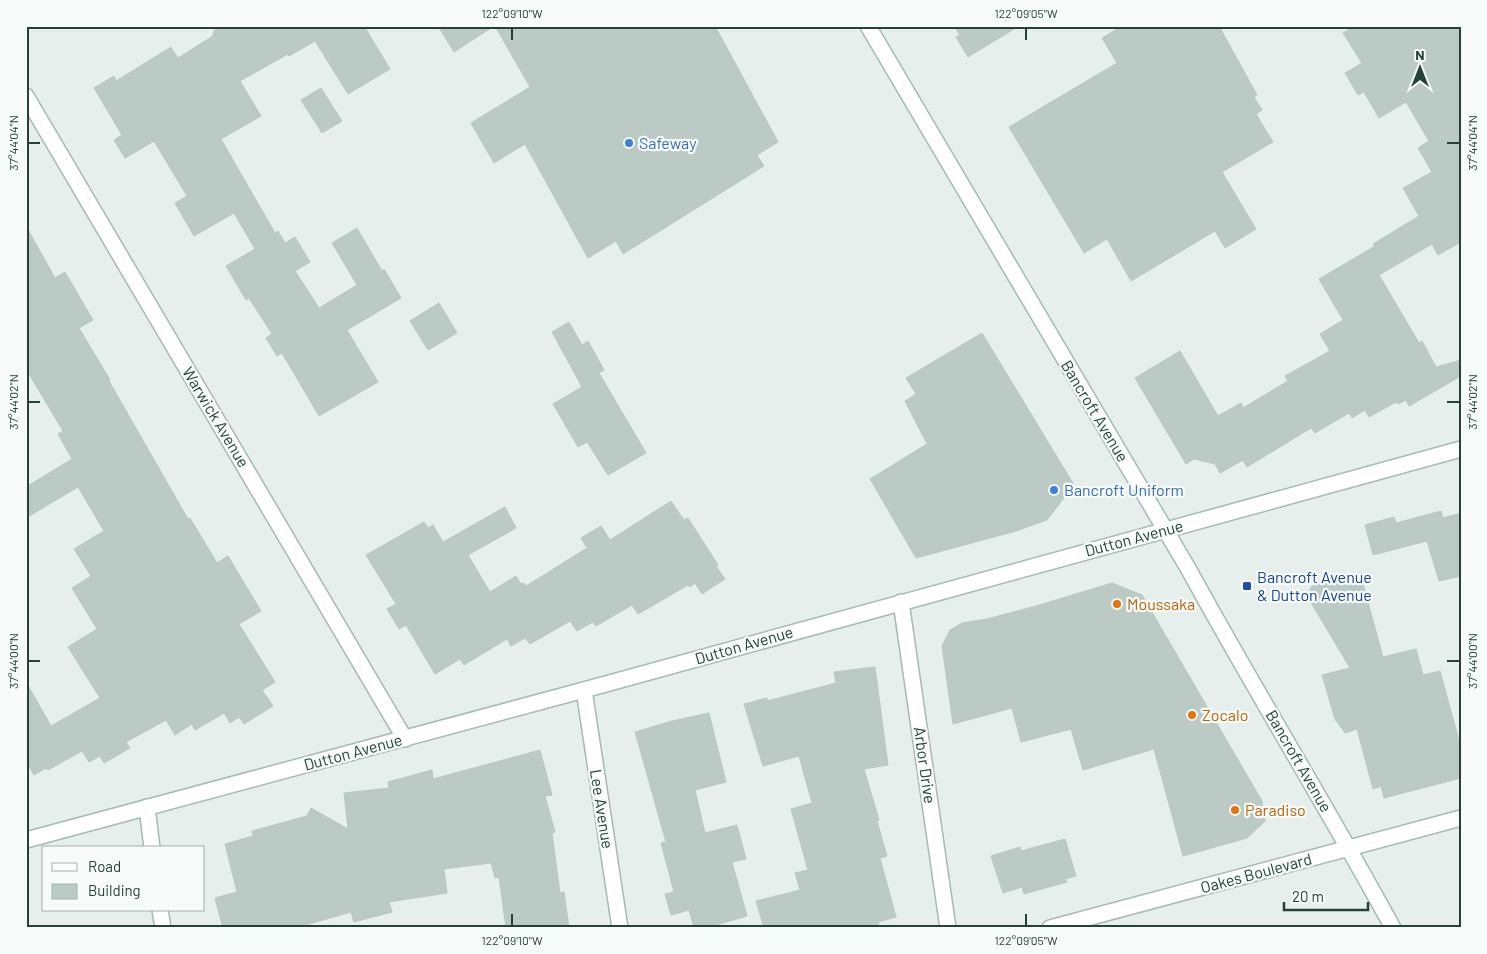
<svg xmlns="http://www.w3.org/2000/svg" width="1487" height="954" viewBox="0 0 1487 954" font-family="Barlow,sans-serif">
  <rect width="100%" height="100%" fill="#e6efeb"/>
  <path fill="#bbcac4" stroke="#b8c9c2" d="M221,26H364L390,69L348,94L315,41L289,56L288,54L240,81L261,116L221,139L275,233L278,231L285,243L295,237L310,262L295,271L319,308L357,285L332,243L357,228L382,271L384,269L401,298L347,330L378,382L319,416L282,353L277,356L266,338L272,334L249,298L246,300L226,266L255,249L234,213L194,236L175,203L187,196L154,141L125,158L114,140L122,135L94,88L114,76L116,81L171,47L178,58L213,36L214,31Z
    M438,26H494L454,52Z
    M495,26H715L778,142L757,155L764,166L623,254L616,241L588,258L525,144L494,163L471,123L530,87Z
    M954,26H1019L968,57L956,37L960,35Z
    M1122,26H1219L1257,95L1254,97L1262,110L1256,114L1273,142L1222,172L1256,229L1225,248L1215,231L1131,281L1107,239L1084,253L1009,127L1117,63L1102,38Z
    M1355,26H1461V242L1438,255L1432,244L1379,275L1419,343L1422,341L1436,367L1461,360V376L1409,406L1406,400L1398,404L1396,402L1369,417L1365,410L1352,418L1349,413L1315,433L1311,428L1247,467L1243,460L1220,473L1215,464L1194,459L1186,464L1135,378L1180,351L1218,416L1241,403L1243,408L1288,381L1285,376L1330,351L1320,334L1343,320L1319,279L1375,246L1373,244L1419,216L1403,188L1432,172L1418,148L1429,141L1406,102L1379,118L1364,92L1358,95L1345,73L1362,63L1343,33Z
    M321,88L342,121L322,133L301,100Z
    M26,226L55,278L65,272L93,320L79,328L110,380L109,381L188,519L190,518L217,563L228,556L261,611L239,624L275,682L262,690L273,706L244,724L239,717L230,723L224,713L195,730L192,724L175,735L166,720L126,742L130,748L104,763L100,756L89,762L82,751L48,770L46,768L34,775L26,761V682L51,726L100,698L68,647L97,629L72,588L91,576L74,549L104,531L78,487L26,518V487L72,459L58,434L63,431L26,369Z
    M439,303L457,333L428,350L410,321Z
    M569,322L582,345L588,341L604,370L599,373L646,453L608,475L587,442L578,447L553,404L582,387L552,332Z
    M982,333L1074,485L1047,520L1016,531L916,558L870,479L927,444L905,401L916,394L906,378Z
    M671,501L684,520L688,518L718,565L716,566L725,579L702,594L695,583L690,587L688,585L638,614L632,605L596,626L593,622L577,631L570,621L530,644L525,638L511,646L507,639L464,665L460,659L435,674L406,625L399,629L387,609L396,604L366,555L424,522L428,528L433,525L443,542L505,507L516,528L468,555L490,592L516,576L521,584L524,583L526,586L587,548L581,538L601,526L610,540Z
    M1441,511L1443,518L1461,513V576L1439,581L1427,541L1373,555L1365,525L1394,517L1396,523Z
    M1360,573L1383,657L1416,649L1423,675L1440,671L1461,748V778L1384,798L1381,786L1373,789L1357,729L1345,733L1335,719L1322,675L1350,668L1307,596L1312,586Z
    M1112,583L1142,595L1262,801L1265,821L1247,838L1183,856L1154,749L1083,770L1071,729L1021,742L1012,708L953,724L942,646L950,630L962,623L987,619L1036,606Z
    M875,667L888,765L864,769L879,820L877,821L887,856L880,858L896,917L878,922L880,928H764L756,901L800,890L795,873L808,870L791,809L812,803L799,756L763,766L744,704L767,698V701L836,683L834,672Z
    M709,713L726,782L695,790L705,833L737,825L746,859L732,862L747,916L706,928H694L689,910L671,915L665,894L674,892L661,843L666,842L635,732L672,721Z
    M540,750L552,795L545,796L555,832L552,833L560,893L564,892L569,928H506L499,877L495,878L491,863L444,869L447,893L389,902L392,912L354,922L351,912L295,928H223L215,898L237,892L225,844L253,836L252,831L307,816L311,808L348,829L344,793L389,788L388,782L432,770L433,779Z
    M1065,839L1076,876L1065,879L1067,882L1024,894L1022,887L1003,893L991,856L1020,847L1021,851Z"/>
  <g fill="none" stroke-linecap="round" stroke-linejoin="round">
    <defs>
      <path id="street" d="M26,96L405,739
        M901,602L948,928
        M584,690L620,928
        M147,807L152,848
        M160,910L163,928
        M1050,928L1461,818"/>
      <path id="secondary" d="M868,26L1189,570C1255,691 1327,807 1393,928
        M26,840L584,690L1461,449"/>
    </defs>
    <use href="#street" stroke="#a8b8b2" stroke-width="18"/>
    <use href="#secondary" stroke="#a4bbb3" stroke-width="18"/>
    <use href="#street" stroke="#fff" stroke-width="15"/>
    <use href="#secondary" stroke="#fff" stroke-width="15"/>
  </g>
  <path fill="none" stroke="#24423a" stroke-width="2" d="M512,28V40M1026,28V40M28,143H40M1447,143H1460M28,402H40M1447,402H1460M28,661H40M1447,661H1460M512,914V926M1026,914V926"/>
  <g fill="#3f7fe0" stroke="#f7fbf9" stroke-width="2">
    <circle cx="629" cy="143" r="5"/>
    <circle cx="1054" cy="490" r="5"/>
  </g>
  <rect fill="#1a4fb4" stroke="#f7fbf9" stroke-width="2" x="1242" y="581" width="10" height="10" rx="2.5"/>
  <g fill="#e8710a" stroke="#f7fbf9" stroke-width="2">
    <circle cx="1117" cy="604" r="5"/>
    <circle cx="1192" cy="715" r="5"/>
    <circle cx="1235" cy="810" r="5"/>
  </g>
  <g text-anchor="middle" stroke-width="4.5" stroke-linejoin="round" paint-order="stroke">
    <g font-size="16" fill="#366cbe" stroke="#f7fbf9" text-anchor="start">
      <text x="639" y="149">Safeway</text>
      <text x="1064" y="496">Bancroft Uniform</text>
    </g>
    <g font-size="16" fill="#24423a" stroke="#f7fbf9">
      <text transform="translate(1095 411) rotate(59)" y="6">Bancroft Avenue</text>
      <text transform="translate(216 417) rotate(59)" y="6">Warwick Avenue</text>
      <text transform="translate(1134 538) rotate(-15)" y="6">Dutton Avenue</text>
      <text transform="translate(744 645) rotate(-16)" y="6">Dutton Avenue</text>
      <text transform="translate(353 752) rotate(-15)" y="6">Dutton Avenue</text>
      <text transform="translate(1299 761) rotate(60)" y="6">Bancroft Avenue</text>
      <text transform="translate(925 765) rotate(82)" y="6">Arbor Drive</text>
      <text transform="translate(602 809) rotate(81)" y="6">Lee Avenue</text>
      <text transform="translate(1256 873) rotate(-15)" y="6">Oakes Boulevard</text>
    </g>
    <g font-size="16" fill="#164399" stroke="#f7fbf9" text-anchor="start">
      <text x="1257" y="583">Bancroft Avenue<tspan x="1257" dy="18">&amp; Dutton Avenue</tspan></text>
    </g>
    <g font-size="16" fill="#c56008" stroke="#f7fbf9" text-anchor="start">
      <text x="1127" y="610">Moussaka</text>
      <text x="1202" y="721">Zocalo</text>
      <text x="1245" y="816">Paradiso</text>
    </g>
  </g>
  <rect width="1487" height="954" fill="none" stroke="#f7fbf9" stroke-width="55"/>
  <rect x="42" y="846" width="162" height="65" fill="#f7fbf9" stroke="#a3b1ad"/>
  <rect x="52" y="863" width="25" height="8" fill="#ffffff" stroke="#a3b1ad"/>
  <text x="88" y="872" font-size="15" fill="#24423a">Road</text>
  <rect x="52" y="884" width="25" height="15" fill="#bbcac4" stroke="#a3b1ad"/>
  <text x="88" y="896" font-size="15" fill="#24423a">Building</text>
  <g transform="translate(1420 68)" stroke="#f7fbf9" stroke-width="4" paint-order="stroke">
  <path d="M0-4L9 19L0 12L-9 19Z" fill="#24423a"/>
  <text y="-8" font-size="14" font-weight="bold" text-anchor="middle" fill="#24423a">N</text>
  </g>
  <path d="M1284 902v8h84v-8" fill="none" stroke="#24423a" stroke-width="2.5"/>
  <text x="1292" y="902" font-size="15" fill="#24423a" stroke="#f7fbf9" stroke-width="4" paint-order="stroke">20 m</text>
  <rect x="28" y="28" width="1432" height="898" fill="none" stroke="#24423a" stroke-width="2"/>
  <g font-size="12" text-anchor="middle" fill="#24423a">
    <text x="512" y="18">122°09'10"W</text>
    <text x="1026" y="18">122°09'05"W</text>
    <text transform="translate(14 143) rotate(-90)" y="4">37°44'04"N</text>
    <text transform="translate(1473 143) rotate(-90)" y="4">37°44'04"N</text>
    <text transform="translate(14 402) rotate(-90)" y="4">37°44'02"N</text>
    <text transform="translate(1473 402) rotate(-90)" y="4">37°44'02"N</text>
    <text transform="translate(14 661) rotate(-90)" y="4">37°44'00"N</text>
    <text transform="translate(1473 661) rotate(-90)" y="4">37°44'00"N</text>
    <text x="512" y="945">122°09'10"W</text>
    <text x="1026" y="945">122°09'05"W</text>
  </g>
</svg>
